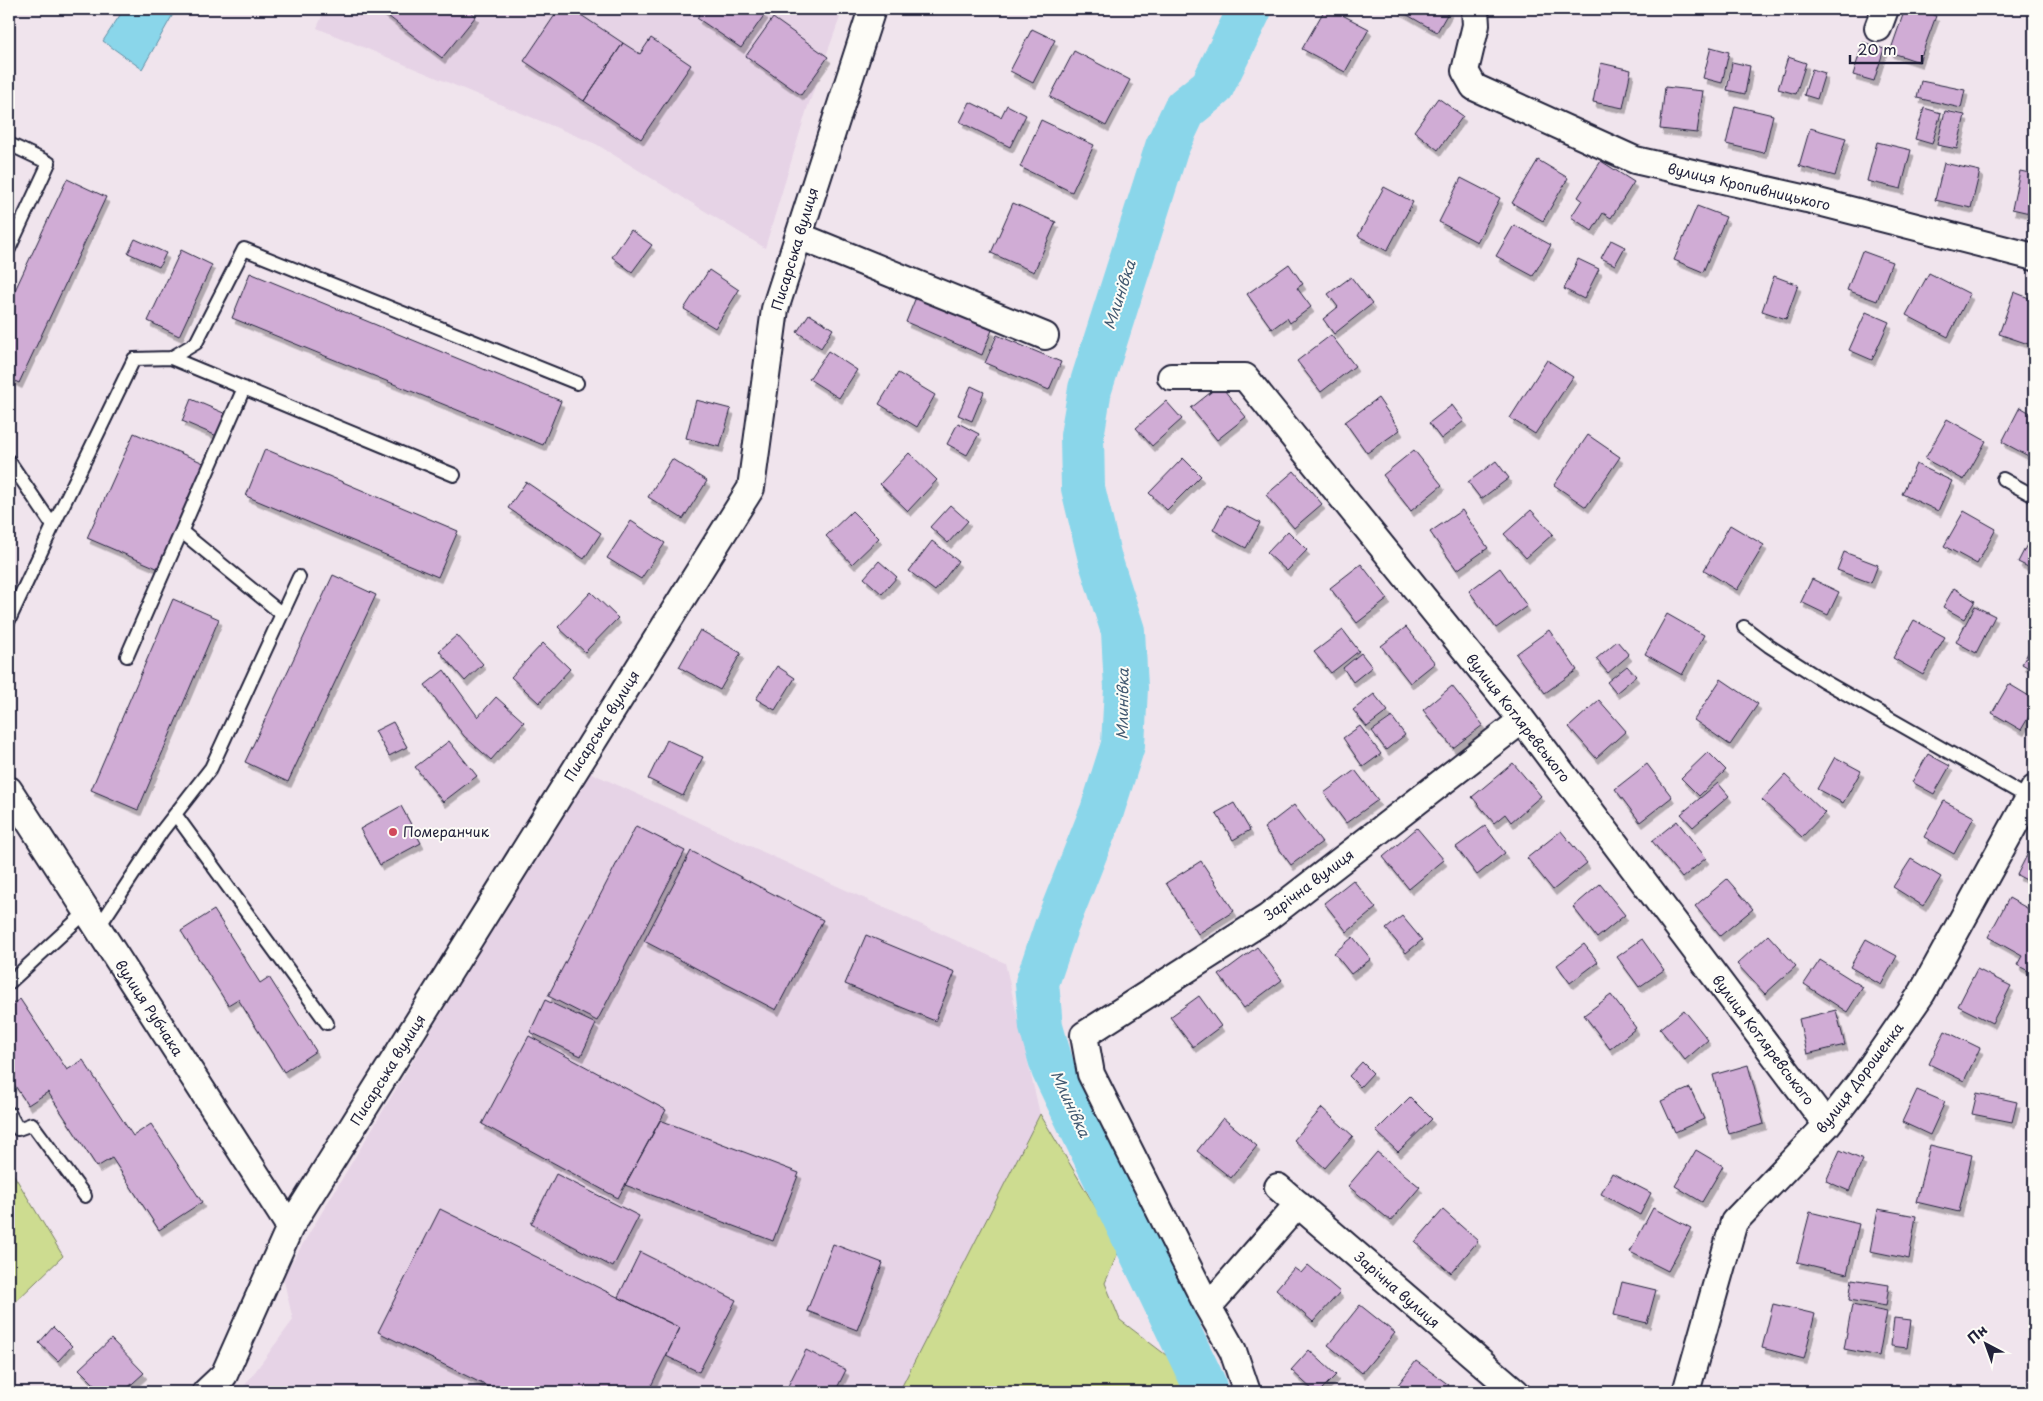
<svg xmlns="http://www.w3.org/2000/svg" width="2043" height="1401" viewBox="0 0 2043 1401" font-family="'Playpen Sans',sans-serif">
  <defs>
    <filter id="shadow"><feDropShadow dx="3" dy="5.5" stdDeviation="0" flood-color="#0004"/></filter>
  </defs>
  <rect width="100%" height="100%" fill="#f0e4ed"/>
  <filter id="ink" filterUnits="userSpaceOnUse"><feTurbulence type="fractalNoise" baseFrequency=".02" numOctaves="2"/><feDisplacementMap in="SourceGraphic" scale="10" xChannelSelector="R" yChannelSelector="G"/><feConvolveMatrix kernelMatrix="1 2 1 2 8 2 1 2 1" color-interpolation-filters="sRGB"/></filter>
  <g filter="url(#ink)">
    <path fill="#e6d3e6" d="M325,9H843L807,109L765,248L596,144L317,28Z
      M587,771L1005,963L1040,1114L899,1392H240L293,1320L283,1277Z"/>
    <path fill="#cddc90" stroke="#787f66" d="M1040,1114L1120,1248L1105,1283L1120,1320L1183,1368L1193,1392H899Z
      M9,1167L63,1256L9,1308Z"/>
    <path fill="#8ad6ea" stroke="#608ea4" d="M124,9H176L142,69L103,41Z"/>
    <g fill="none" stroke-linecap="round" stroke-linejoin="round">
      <path stroke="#8ad6ea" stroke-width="44" d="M1206,1392L1204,1384L1053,1069L1041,1027L1037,983L1056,927L1102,811L1123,745L1126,688L1123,631L1100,559L1083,488L1082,436L1090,389L1167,147L1185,109L1212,87L1250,9"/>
    </g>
    <path fill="#d0acd5" stroke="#22223b" filter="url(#shadow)" d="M379,9H466L476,16L442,58Z
      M559,9H572L623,43L584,101L524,61Z
      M703,9H757L765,14L741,48L697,18Z
      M1325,9H1331L1369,29L1345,72L1302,49Z
      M1397,9H1445L1449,11L1437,32Z
      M1905,9H1916L1936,16L1919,62L1890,52Z
      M773,18L828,57L801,95L746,56Z
      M1032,29L1055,40L1033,83L1010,71Z
      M651,38L691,65L641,139L584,101L623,43L640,54Z
      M1863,42L1884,49L1874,81L1853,75Z
      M1711,47L1729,52L1722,83L1703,78Z
      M1074,51L1130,80L1106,126L1050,97Z
      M1788,57L1806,63L1796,94L1778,89Z
      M1732,62L1750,66L1745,94L1727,90Z
      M1601,63L1631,70L1623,108L1593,102Z
      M1812,69L1825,73L1817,99L1804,95Z
      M1921,81L1965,90L1961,108L1917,98Z
      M1665,87L1703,91L1697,133L1660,129Z
      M1438,98L1463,116L1438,150L1414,131Z
      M970,102L1001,117L1007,105L1026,115L1010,147L960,122Z
      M1735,106L1773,115L1764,153L1726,144Z
      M1924,108L1941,113L1932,144L1915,139Z
      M1945,111L1965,115L1957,149L1937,145Z
      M1041,120L1094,145L1072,192L1020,167Z
      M1810,128L1846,138L1835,176L1799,166Z
      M1877,142L1911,150L1901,189L1867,181Z
      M1538,160L1568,178L1543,221L1512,203Z
      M1601,161L1634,182L1611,218L1603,213L1592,231L1571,217L1582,200L1578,197Z
      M1944,163L1980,171L1971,208L1935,200Z
      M2020,171L2034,174V214L2012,209Z
      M1461,178L1500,198L1477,242L1439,222Z
      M67,179L106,197L19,383L9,378V303Z
      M1384,187L1413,202L1387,251L1358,236Z
      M1013,203L1056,222L1034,272L991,253Z
      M1697,206L1726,217L1703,272L1674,260Z
      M1514,225L1551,245L1533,276L1496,256Z
      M631,230L652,245L632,272L612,257Z
      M135,239L166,253L159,267L128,253Z
      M1611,240L1625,247L1615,265L1601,258Z
      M181,250L212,265L179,336L148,321Z
      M1862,251L1892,262L1877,301L1847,290Z
      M1578,259L1599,269L1584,299L1564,289Z
      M1289,264L1303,284L1297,288L1311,307L1290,323L1287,318L1272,329L1247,294Z
      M709,270L739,290L715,328L684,309Z
      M250,273L561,401L543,445L232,318Z
      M1929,273L1970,294L1948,337L1906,315Z
      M1774,276L1798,285L1786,319L1762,311Z
      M1351,277L1372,304L1334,334L1323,319L1338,307L1328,294Z
      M2014,292L2034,300V346L1999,334Z
      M916,297L992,330L982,355L906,322Z
      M1866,312L1889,322L1872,360L1849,350Z
      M809,314L833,329L821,348L797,332Z
      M997,335L1061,362L1049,390L985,363Z
      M1331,335L1355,366L1321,392L1297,361Z
      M828,351L857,370L839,398L809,379Z
      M1547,360L1573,377L1535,434L1510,418Z
      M898,373L935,395L917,427L879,404Z
      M1220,385L1246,417L1217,440L1191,408Z
      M971,386L984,392L972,421L958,415Z
      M1378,398L1400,430L1367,453L1345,422Z
      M191,399L226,414L217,436L182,421Z
      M696,400L731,409L720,447L686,438Z
      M1166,401L1182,419L1152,446L1136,428Z
      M1452,405L1464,421L1441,439L1429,423Z
      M2020,407L2034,415V459L2002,442Z
      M1947,419L1986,441L1964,480L1925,459Z
      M958,423L979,434L967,455L947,444Z
      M134,433L206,464L159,569L87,538Z
      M1588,435L1620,457L1586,507L1554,485Z
      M265,449L458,531L438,577L246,496Z
      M1414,450L1442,485L1411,511L1383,475Z
      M909,453L937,480L908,511L880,484Z
      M1183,458L1201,476L1167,510L1149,493Z
      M672,459L707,481L683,519L648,497Z
      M1496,461L1509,478L1481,499L1468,482Z
      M1916,464L1952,481L1938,511L1902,494Z
      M1294,471L1322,504L1294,528L1266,495Z
      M526,482L601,533L584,559L508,508Z
      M950,505L968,521L948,543L930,527Z
      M1226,505L1260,523L1246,548L1213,530Z
      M1462,510L1488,548L1457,570L1430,532Z
      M1531,510L1553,534L1526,558L1504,534Z
      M852,511L879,538L852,564L826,536Z
      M1964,511L1996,529L1977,564L1944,546Z
      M631,521L665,543L641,579L607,558Z
      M1730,525L1764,545L1737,590L1704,570Z
      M1288,531L1307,550L1287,571L1267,553Z
      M2034,531V570L2018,562Z
      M932,541L958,561L935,591L909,571Z
      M1844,552L1878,565L1871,583L1837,570Z
      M879,561L897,577L882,594L864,578Z
      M1361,564L1388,599L1357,623L1330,588Z
      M1500,568L1527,606L1496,628L1469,591Z
      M333,575L376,595L288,782L245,762Z
      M1812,579L1839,592L1828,615L1801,602Z
      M1954,588L1975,601L1964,619L1943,607Z
      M591,592L618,618L585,652L558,627Z
      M173,599L219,619L138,810L91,790Z
      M1975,606L1995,616L1976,653L1956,642Z
      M1667,614L1704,635L1682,675L1645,654Z
      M1914,620L1945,637L1923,675L1893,658Z
      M1406,627L1435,663L1410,683L1381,646Z
      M700,630L741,653L720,690L679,667Z
      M1343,630L1359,651L1331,673L1314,652Z
      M1549,630L1577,670L1545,693L1516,654Z
      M457,635L483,664L465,681L439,651Z
      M1617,641L1629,655L1608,673L1596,659Z
      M2034,642V671L2022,664Z
      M543,643L570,669L539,703L511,677Z
      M1361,653L1372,667L1353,682L1343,668Z
      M777,666L795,678L775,710L756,699Z
      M1627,666L1636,676L1616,693L1607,682Z
      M444,670L478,717L496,697L524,722L491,760L464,736L425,685Z
      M1721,679L1758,704L1730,745L1694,720Z
      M2009,684L2034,699V708L2021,730L1992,713Z
      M1452,686L1483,725L1453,748L1423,710Z
      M1374,694L1388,711L1367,727L1353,710Z
      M1599,700L1626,731L1596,758L1569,727Z
      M1392,717L1405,735L1386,750L1372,731Z
      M393,722L407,747L389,756L375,731Z
      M1360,726L1381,754L1363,767L1343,738Z
      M667,740L703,757L683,796L648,779Z
      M449,741L477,776L443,802L415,767Z
      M1708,752L1726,770L1699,796L1681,778Z
      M1928,754L1950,766L1934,794L1912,782Z
      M1835,757L1861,771L1843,803L1817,789Z
      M1513,763L1541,796L1511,822L1505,814L1494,823L1472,797Z
      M1647,764L1672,797L1640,822L1615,789Z
      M1355,770L1378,800L1346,823L1324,793Z
      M1785,775L1825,813L1802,837L1762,800Z
      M1718,783L1729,796L1693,827L1681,814Z
      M1944,801L1974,817L1954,854L1924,837Z
      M1234,803L1250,830L1233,840L1216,813Z
      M1294,805L1322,842L1291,865L1264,828Z
      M401,806L421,843L380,865L360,829Z
      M1677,821L1706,858L1682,878L1652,841Z
      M636,826L685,851L597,1021L548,996Z
      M1485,826L1505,853L1477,875L1456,847Z
      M1417,828L1444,860L1409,889L1383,857Z
      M1561,831L1587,863L1553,890L1527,858Z
      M2034,841V884L2017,875Z
      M691,851L823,920L776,1010L644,941Z
      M1911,859L1941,877L1923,906L1893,887Z
      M1201,861L1234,911L1198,934L1166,883Z
      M1727,879L1753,909L1720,936L1695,906Z
      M1353,880L1376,908L1347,932L1324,903Z
      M1600,884L1625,915L1597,938L1573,907Z
      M2009,898L2034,912V935L2031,942L2034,943V974L2017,965L2022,956L1988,937Z
      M214,910L260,983L269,977L316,1051L284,1072L238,999L228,1005L181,931Z
      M1402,916L1422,940L1406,953L1386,929Z
      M866,935L955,972L935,1021L845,984Z
      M1768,935L1796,966L1765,994L1737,964Z
      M1353,937L1371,959L1351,974L1334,953Z
      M1642,939L1664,970L1639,987L1617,957Z
      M1866,939L1897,956L1881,985L1850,967Z
      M1584,944L1598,962L1570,983L1557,965Z
      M1257,947L1282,980L1244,1008L1219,975Z
      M1820,960L1863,987L1847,1012L1804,984Z
      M1977,969L2011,986L1992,1023L1958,1006Z
      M1611,995L1636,1028L1610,1049L1584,1015Z
      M1199,996L1221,1026L1193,1047L1170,1017Z
      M20,999L67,1070L83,1060L133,1136L151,1124L202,1202L159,1230L112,1158L97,1167L48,1092L28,1105L9,1077V1006Z
      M545,1000L596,1024L581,1056L530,1032Z
      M1684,1010L1708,1040L1685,1060L1660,1029Z
      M1836,1010L1845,1045L1807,1054L1799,1019Z
      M1945,1031L1980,1048L1964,1081L1929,1064Z
      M529,1036L666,1110L618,1198L482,1124Z
      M1362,1062L1373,1073L1360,1087L1349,1076Z
      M1748,1065L1764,1124L1729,1134L1713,1075Z
      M1690,1088L1704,1119L1675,1132L1661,1101Z
      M1917,1090L1945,1102L1930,1135L1902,1122Z
      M1977,1093L2017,1102L2012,1122L1972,1114Z
      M1410,1097L1432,1119L1398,1152L1376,1131Z
      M1322,1108L1353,1136L1325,1168L1294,1140Z
      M1223,1118L1257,1146L1231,1178L1197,1151Z
      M660,1120L799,1173L773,1241L625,1185Z
      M1930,1145L1972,1155L1959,1212L1916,1202Z
      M1696,1150L1723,1166L1702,1202L1675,1186Z
      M1840,1150L1863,1160L1849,1191L1826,1181Z
      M1377,1152L1420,1187L1391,1221L1348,1186Z
      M1612,1173L1651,1193L1640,1215L1601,1194Z
      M556,1174L639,1216L613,1267L531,1224Z
      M1653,1208L1691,1228L1668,1271L1630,1252Z
      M440,1209L680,1328L648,1392H499L378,1332Z
      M1878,1209L1916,1216L1909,1259L1870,1251Z
      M1443,1210L1478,1241L1451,1273L1415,1242Z
      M1810,1212L1859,1224L1847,1274L1797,1262Z
      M833,1244L883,1263L857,1330L807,1311Z
      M640,1252L736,1300L699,1372L666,1356L680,1328L618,1297Z
      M1308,1265L1340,1292L1313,1322L1276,1289L1294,1268L1301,1273Z
      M1852,1279L1889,1285L1886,1306L1849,1300Z
      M1622,1282L1656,1290L1647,1323L1614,1315Z
      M1773,1304L1815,1314L1804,1359L1762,1348Z
      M1360,1305L1395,1333L1362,1373L1328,1345Z
      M1852,1305L1887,1312L1879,1356L1844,1349Z
      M1894,1318L1911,1320L1907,1348L1891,1346Z
      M53,1327L72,1346L58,1361L39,1343Z
      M111,1339L144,1373L123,1392H102L79,1369Z
      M806,1350L846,1370L835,1392H785Z
      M1309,1350L1336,1375L1319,1392H1315L1291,1370Z
      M1416,1361L1449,1385L1444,1392H1397L1394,1390Z"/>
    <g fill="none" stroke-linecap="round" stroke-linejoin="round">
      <defs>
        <path id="service" d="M9,144L49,163L9,249
          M171,358L196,343L244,249L577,383
          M9,461L53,526L9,620
          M2003,479L2034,496
          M53,526L134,359L171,358L454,475
          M182,532L282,614
          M1744,627L1769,646L1822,680L2029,798
          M127,656L244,388
          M175,814L327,1023
          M98,928L162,831L211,768L299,577
          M9,983L87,911
          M9,1113L18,1129L32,1124L85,1196"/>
        <path id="minor" d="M1475,9L1476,25L1465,71L1474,87L1635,160L1807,199L2034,257
          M1878,28L1885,9
          M799,236L1045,336
          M1171,377H1245L1522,720L1827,1125
          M9,790L290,1227
          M1278,1187L1516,1392
          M1208,1307L1298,1204
          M206,1392L224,1375L290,1227L751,488L775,309L872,9
          M1247,1392L1233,1351L1208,1307L1091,1074L1084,1035L1267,918L1522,720
          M1686,1392L1734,1222L1827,1125L1862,1080L1922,993L2034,789"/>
      </defs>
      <use href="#service" stroke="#22223b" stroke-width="16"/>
      <use href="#minor" stroke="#22223b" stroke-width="30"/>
      <use href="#service" stroke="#fdfcf7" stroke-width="12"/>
      <use href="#minor" stroke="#fdfcf7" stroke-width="26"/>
    </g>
  </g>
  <circle fill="#d1495b" stroke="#fdfcf7" stroke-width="2" cx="393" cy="832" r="5"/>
  <g text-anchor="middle" stroke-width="4" stroke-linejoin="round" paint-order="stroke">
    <g font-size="14" fill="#22223b" stroke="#fdfcf7">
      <text transform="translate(1749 187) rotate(13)" y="5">вулиця Кропивницького</text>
      <text transform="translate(795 249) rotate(-73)" y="5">Писарська вулиця</text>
      <text transform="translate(1518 718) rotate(52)" y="5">вулиця Котляревського</text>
      <text transform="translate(602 726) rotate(-58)" y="5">Писарська вулиця</text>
      <text transform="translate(1309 885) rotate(-37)" y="5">Зарічна вулиця</text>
      <text transform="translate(149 1008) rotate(57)" y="5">вулиця Рубчака</text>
      <text transform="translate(1763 1040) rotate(53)" y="5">вулиця Котляревського</text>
      <text transform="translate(388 1070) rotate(-58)" y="5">Писарська вулиця</text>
      <text transform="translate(1860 1078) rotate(-53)" y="5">вулиця Дорошенка</text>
      <text transform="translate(1397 1290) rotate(41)" y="5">Зарічна вулиця</text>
    </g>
    <g font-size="14" fill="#22223b" stroke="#fdfcf7" text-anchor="start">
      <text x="403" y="837">Померанчик</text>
    </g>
    <g font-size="15" font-style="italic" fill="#415870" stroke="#fdfcf7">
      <text transform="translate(1120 295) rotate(-72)" y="5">Млинівка</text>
      <text transform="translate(1123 704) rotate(-89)" y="5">Млинівка</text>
      <text transform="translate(1070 1104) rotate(65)" y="5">Млинівка</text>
    </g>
  </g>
  <rect width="2043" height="1401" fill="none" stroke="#fdfcf7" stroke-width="30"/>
  <rect x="15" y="15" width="2013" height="1371" fill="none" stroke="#22223b" stroke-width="2" filter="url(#ink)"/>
  <g transform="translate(1986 1344) rotate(319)" stroke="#fdfcf7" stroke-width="4" paint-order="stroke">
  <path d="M0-4L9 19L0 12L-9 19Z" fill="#22223b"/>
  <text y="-8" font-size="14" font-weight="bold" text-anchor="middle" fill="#22223b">Пн</text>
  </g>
  <path d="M1850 55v8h72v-8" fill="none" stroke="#22223b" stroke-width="2.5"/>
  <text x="1858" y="55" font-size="15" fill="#22223b" stroke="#fdfcf7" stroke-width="4" paint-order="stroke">20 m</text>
</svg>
